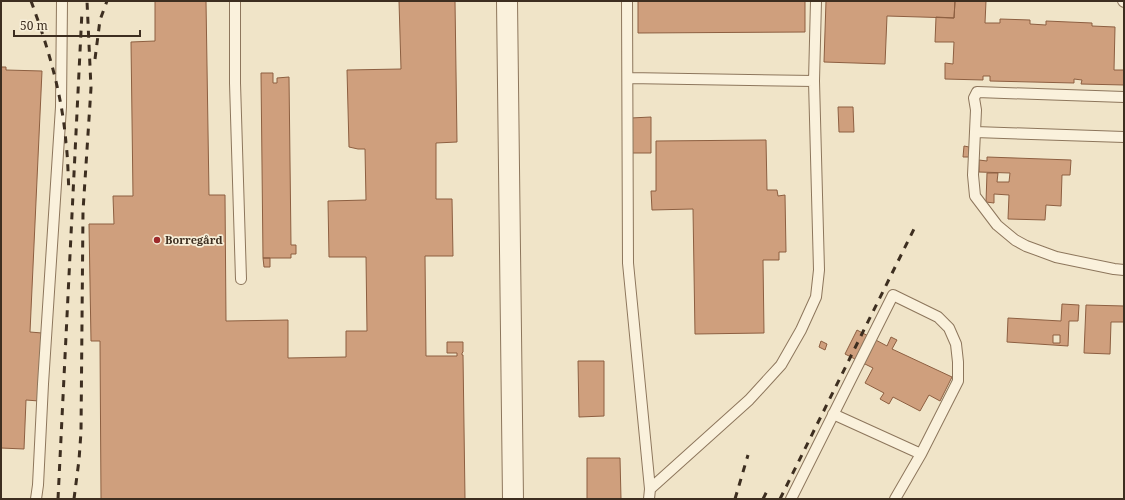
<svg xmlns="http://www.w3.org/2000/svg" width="1125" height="500" viewBox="0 0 1125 500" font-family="'Noto Serif',serif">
  <rect width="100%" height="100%" fill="#f0e4c8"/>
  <path fill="#cf9f7d" stroke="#8d5f41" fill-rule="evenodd" d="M155,1H206L209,195H225L226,321L288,320V358L346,357V331H367L366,257H329L328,201L366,200L365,149H358L349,147L347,70L401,69L399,1H455L457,142L436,143V199H452L453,256H425L426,356H457V353H447V342H463V352L462,353V355H463L465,499H101L100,341H91L89,224H114L113,196H133L131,42L155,41Z
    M638,1H805V32L638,33Z
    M826,1H955L954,18L887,16L885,64L824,62Z
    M955,1H986L985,23H1000V19L1030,20V24L1046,25V21L1092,23V26L1115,27L1114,70H1124V85L1081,84L1082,80L1074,79V83L990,81V76H983V80L945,79V63L953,64L954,42H935L936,17L954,18Z
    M1,67H6V70L42,71L30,332L42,333L39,401L26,400L24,449L1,448Z
    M261,73H273V83H277V78L289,77L291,245H296V254H291V258H263Z
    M838,107H853L854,132H839Z
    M651,117V153H631V118Z
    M766,140L767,190H777L778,196L785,195L786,252H779V260H763L764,333L695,334L693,209L652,210L651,191H656V141Z
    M964,146L969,147V157H963Z
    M987,157L1071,160L1070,175H1062L1061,206L1046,205L1045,220L1008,219L1009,195L994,194V203L986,202L987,173H998L997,182H1009L1010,173L979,172V160L987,161Z
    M263,258H270V267H264Z
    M1062,304L1079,305L1078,321H1069L1068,346L1007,342L1008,318L1061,321ZM1053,335H1060V343H1053Z
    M1086,305L1124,306V322H1111L1110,354L1084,353Z
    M857,330L887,346L891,337L897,340L892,349L952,377L940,401L929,395L920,411L893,397L889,404L880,399L884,393L865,383L873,368L845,354Z
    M821,341L827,344L825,350L819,347Z
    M578,361H604V416L579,417Z
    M587,458H620L621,499H587Z"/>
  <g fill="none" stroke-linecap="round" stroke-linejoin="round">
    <defs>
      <path id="lane" d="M235,1V83L241,279
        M627,1L628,263L650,489L649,499
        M1123,1L1124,2
        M628,78L814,81
        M1124,97L977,92L974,98L976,110L973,175L975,196L997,225L1015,240L1026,246L1056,257L1114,269L1124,270
        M975,132L1124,137
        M833,414L921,454
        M650,489L749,400L781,365L801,330L816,297L819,270L814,81L816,1
        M36,499L38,485L43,384L61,107L62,1
        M791,499L893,295L938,317L949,328L956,344L958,362V381L921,454L895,499"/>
      <path id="street" d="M507,1L513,499"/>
    </defs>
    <use href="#lane" stroke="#8d765c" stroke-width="12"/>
    <use href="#street" stroke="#8d765c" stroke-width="22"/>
    <use href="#lane" stroke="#faf1dc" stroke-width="10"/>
    <use href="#street" stroke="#faf1dc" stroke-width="20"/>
    <path stroke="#3d2e20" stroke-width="3" stroke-dasharray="7 7" stroke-linecap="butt" d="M31,1C48,47 62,94 66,143C68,159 68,176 69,192
      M95,59L100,20L107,1
      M58,499L82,11
      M74,499L79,460L81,432L83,211L91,88L87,1
      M735,499L748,455
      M763,499L767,491
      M780,499L914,229"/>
  </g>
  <circle fill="#9e2a2b" stroke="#f7eed8" stroke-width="1.5" cx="157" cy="240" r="4"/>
  <g text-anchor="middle" stroke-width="3.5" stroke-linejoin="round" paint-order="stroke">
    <g font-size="11" font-weight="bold" fill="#3d2e20" stroke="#f7eed8" text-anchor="start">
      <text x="165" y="244">Borregård</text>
    </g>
  </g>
  <rect width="1125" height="500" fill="none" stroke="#3d2e20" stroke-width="4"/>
  <path d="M14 30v6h126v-6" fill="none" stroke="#3d2e20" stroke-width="2"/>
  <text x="20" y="30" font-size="12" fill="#3d2e20" stroke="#f7eed8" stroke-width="3" paint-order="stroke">50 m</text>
</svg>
